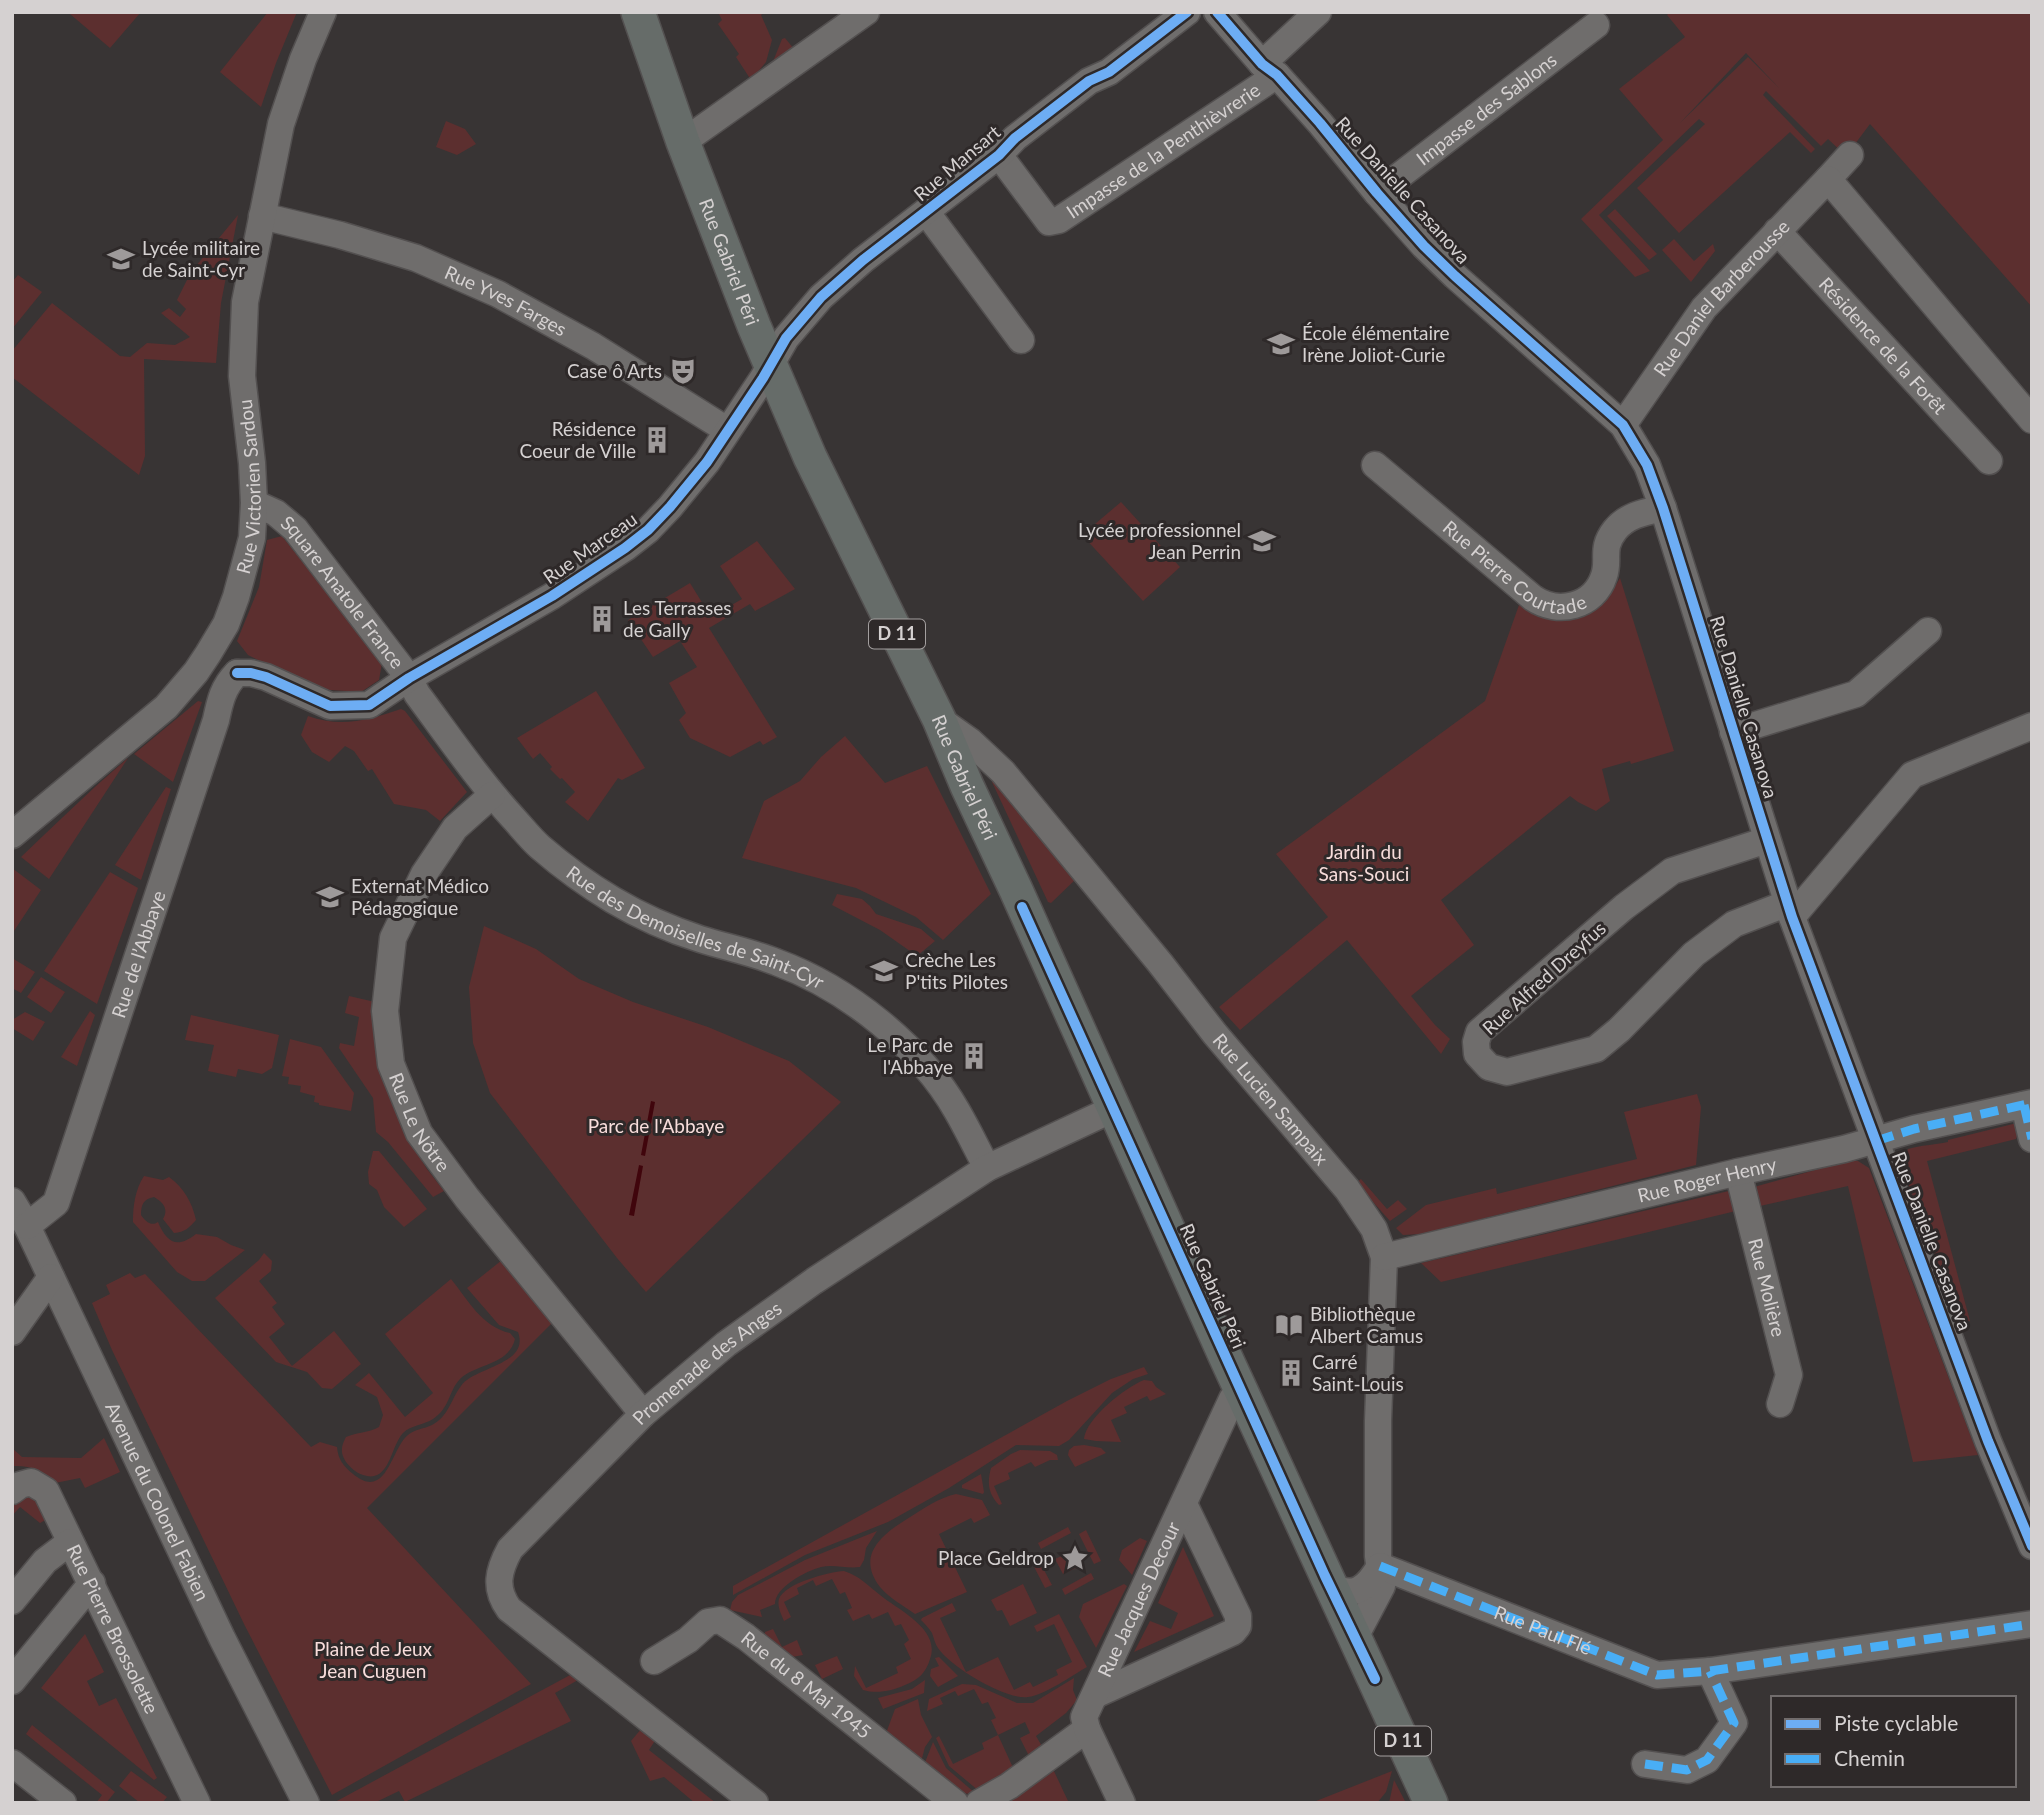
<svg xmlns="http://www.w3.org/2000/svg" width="2044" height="1815" viewBox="0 0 2044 1815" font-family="Lato,sans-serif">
  <rect width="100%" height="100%" fill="#383434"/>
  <path fill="#5c2f2f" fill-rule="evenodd" d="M71,12H141L110,48L70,14Z
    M268,12H297L276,63L261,107L220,72Z
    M718,12H765L761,15L772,40L766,62L751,80L736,57L739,54L718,24L722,20Z
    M1670,12H2032V307L1870,124L1846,156L1828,139L1821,146L1766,91L1763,95L1815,149L1811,153L1790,132L1679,233L1637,188L1705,124L1699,119L1599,215L1650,271L1635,277L1581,219L1663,140L1619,89L1685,37L1667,15ZM1746,53L1780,89L1748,57L1680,123Z
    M785,38L794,49L770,69L782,39Z
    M446,121L465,129L476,144L457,155L436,147Z
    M1615,209L1657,254L1649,260L1607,216Z
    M238,215L221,303L216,363L144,359L145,456L139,475L12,377V351L52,303L120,356L130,357L147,343L175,345L190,337L161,313L169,308L180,317L186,309L177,300L191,272Z
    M1674,239L1694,261L1713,244L1715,251L1691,282L1662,250Z
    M18,275L42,292L12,329V282Z
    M1121,502L1180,567L1143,601L1082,535Z
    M282,536L382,663L379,680L361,692L315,689L248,655L237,641L259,587L267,540Z
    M757,541L795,589L755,611L750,604L709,628L777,737L763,745L760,741L730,757L690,738L679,720L686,713L669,683L697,667L680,641L653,657L628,620L690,583L711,617L742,599L720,566Z
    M1620,578L1674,751L1631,764L1630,761L1602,769L1610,801L1596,811L1578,802L1570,796L1441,900L1474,945L1411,996L1435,1025L1450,1039L1441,1054L1347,940L1240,1030L1219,1007L1328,917L1276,854L1485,701L1519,605C1528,610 1539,617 1549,619C1586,626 1604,607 1620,578Z
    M596,691L645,768L622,780L618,778L588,821L565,802L575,792L562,778L560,779L550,769L552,767L540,753L533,759L517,738Z
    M198,701L202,702L173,782L134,754Z
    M401,709L405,711L467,792L440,821L426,810L394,804L372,769L368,771L354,751L345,746L329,762L312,752L301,735L308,716C341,728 369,720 401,709Z
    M845,736L885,783L927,766L991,894L943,940L916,917L856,888L742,858L764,801L800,781L821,757Z
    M128,758L49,879L21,857C56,824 91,789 128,758Z
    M994,780L1076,879L1051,903L1048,902L992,782Z
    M166,787L171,789L141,880L115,865Z
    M12,868L41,890L12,934Z
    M110,872L138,888L97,1004L44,971Z
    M837,894L862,899L870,906L876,914L921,929L935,941L917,956L880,930L832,905Z
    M484,926L536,949L579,979L633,1002L708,1027L789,1061L841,1102L646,1292L617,1258L490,1093L473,1043L469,987Z
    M12,958L35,972L21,993L12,988Z
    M41,977L65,992L51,1013L27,997Z
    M349,996L375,1002L380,1068L405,1134L427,1169L444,1191L433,1197L388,1142L376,1132L373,1098L339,1048L340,1043L354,1046L359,1017L345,1013Z
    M90,1011L95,1015L77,1066L61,1057Z
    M25,1012L45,1022L33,1041L12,1028V1020Z
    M191,1015L279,1035L272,1068L262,1074L238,1069L236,1077L208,1071L214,1045L185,1040Z
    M290,1039L321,1047L354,1093L351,1111L319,1105V1103L314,1102L315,1096L300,1092L301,1086L288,1084L289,1077L282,1076Z
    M1697,1094L1701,1107L1696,1165L1421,1234L1403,1235L1396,1228L1426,1205L1496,1188L1497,1194L1637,1159L1624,1112Z
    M2017,1123L2019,1131L2016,1139L1927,1161L1970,1321L1961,1323L1902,1168V1160L1908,1149C1921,1145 1934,1145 1948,1142V1140Z
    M373,1151H379L427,1209L404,1227L384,1207L377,1190L369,1184L368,1172Z
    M1848,1161H1858L1869,1168L1978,1455L1913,1462L1848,1186L1760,1206L1754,1187Z
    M144,1176L163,1180L169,1177C184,1188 192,1202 196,1220C189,1228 185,1232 174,1233L163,1219C169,1209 163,1202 154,1197C143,1199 141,1205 141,1215C145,1221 151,1227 158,1222C167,1243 177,1249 196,1234L217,1237L231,1245L245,1250L205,1281H192L177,1272L133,1222C133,1206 135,1190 144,1176Z
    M1361,1179L1387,1209L1398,1200L1407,1209L1390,1221L1356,1183Z
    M1733,1190L1740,1210L1441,1282L1421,1263Z
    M264,1253L272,1261L271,1271L259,1281L277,1303L272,1307L285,1324L269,1337L292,1366L334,1331L361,1364L332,1389L322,1388L307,1372L276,1362L215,1298L259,1260Z
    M502,1260L553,1322L367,1508L531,1684L332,1795L245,1626L112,1350L92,1303L110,1294L106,1285L130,1273L135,1278L145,1274L311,1447L320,1442L337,1447C338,1459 343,1466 353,1474C387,1502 391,1448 408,1435C415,1429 424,1429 432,1425C449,1416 451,1399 461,1386C474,1367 530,1365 518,1332L499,1325L467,1288Z
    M451,1279C468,1300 482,1327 510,1333L515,1339C508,1366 477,1363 460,1379C449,1390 450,1408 433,1419C424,1425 411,1425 403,1433C390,1447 390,1484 363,1475C356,1473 351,1468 346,1462C340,1453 341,1446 346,1437C357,1432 368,1433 379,1427L383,1415L377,1397L355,1385L369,1373L405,1417L433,1393L385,1334Z
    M1144,1367L1148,1374L1133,1379L1112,1393L1069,1440L1059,1446L1016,1445L949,1488L888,1522L805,1555L733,1595V1586L1067,1401L1111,1379Z
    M1144,1380L1152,1381L1156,1387L1166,1394L1150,1401L1147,1396L1124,1407L1127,1413L1111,1420L1121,1442L1096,1441L1084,1439C1086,1418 1126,1387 1144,1380Z
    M104,1438L120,1472L85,1488L80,1478L55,1483C43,1470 30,1465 12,1466V1448L22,1457L81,1458Z
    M1084,1445L1101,1448L1106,1453L1075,1467L1068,1455L1069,1450L1074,1446Z
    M1020,1450L1050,1451L1057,1455L1058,1460H1050L1035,1467L1031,1462L1008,1473L1010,1479L994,1486L1002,1504L999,1505C988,1493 987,1483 991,1468L1011,1454Z
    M981,1474L984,1492L983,1494L962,1488V1485Z
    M956,1494L982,1500L990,1515L974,1523L971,1518L939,1534L967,1592L915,1614C904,1606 889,1598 880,1587C856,1556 881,1535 907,1519C923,1509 938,1498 956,1494Z
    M19,1495L37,1496L49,1518L40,1523L20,1507L12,1516V1503Z
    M1068,1527L1071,1533L1041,1549L1038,1543Z
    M1086,1530L1101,1561L1094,1564L1079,1534Z
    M877,1531L866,1548L864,1560L860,1567C847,1569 834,1564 821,1567C806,1571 775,1587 775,1604L760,1610L762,1617L730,1610L732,1602L738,1595L805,1560Z
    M1140,1538L1147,1541L1132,1575L1119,1560L1122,1550Z
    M1183,1547L1214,1616L1134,1652L1150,1621L1171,1629L1178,1613L1158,1603Z
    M1070,1552L1078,1567L1063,1574L1055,1559Z
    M1036,1555L1052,1585L1045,1588L1030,1559Z
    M844,1571C861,1577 866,1584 880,1595C898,1610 941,1629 930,1659C926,1673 918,1680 905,1685C892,1691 877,1694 863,1690L854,1676L855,1666L866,1688L898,1673L896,1667L911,1659L904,1644L909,1640L901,1624L895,1626L888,1612L872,1619L869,1614L853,1621L847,1610L852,1608L845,1592L840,1594L832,1579L816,1586L813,1580L797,1588L799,1594L784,1602L791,1617L784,1621C781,1614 777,1606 779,1599C785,1583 829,1572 844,1571Z
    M1091,1573L1094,1579L1065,1595L1062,1589Z
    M1023,1584L1037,1613L1010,1626L1002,1610L997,1611L991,1600Z
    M1124,1584L1127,1586L1096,1648L1079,1617L1083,1604Z
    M952,1603L956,1611L940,1618L966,1672L998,1657L1014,1690L1030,1682L1033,1687L1058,1675L1056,1670L1072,1662L1054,1624L1037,1632L1034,1626L1059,1614L1087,1667C1071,1676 1045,1695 1028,1697C1005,1700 951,1667 938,1648C935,1644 934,1638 932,1633C929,1628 925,1624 921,1620L922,1618Z
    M773,1629L782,1647L797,1640L803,1655L792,1657L764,1638L765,1632Z
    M85,1634L104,1672L87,1681L99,1706L116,1698L157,1778L154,1780L41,1688Z
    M837,1656L843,1669L822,1679L815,1665Z
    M939,1657L958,1676L938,1687L930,1676L931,1669L939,1666L935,1658Z
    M572,1674L578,1680L555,1693L571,1721L405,1802L399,1791L374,1803L335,1802Z
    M1074,1678L1073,1690L1077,1700L1066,1713L1036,1736L1043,1748L1029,1756L1020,1738L1030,1733L1025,1722L998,1735L1015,1772L979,1791L949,1766L936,1738L939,1736L953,1764L984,1749L982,1743L998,1735L991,1720L996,1718L988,1702L982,1704L974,1689L958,1696L955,1691L940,1698L943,1704L927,1711L929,1699L962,1684L976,1685L1017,1703H1033Z
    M925,1680L924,1693L883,1709L878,1698L912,1689Z
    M918,1699L921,1715L932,1737L925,1747L921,1762L885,1736L895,1709Z
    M32,1725L115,1792L106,1803H96L102,1795L26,1734Z
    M642,1728L656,1739L649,1750L716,1803H695L664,1777L650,1781L631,1741Z
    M933,1742L946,1768L975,1793C956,1798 938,1776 924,1765Z
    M1052,1767L1069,1803H1001Z
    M131,1771L167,1797L162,1803H140L119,1786Z
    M1392,1771L1386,1792L1377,1803H1311Z
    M1394,1780L1406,1803H1389Z"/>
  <path fill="#40050c" d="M651,1101L655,1102L645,1156L641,1155Z
    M639,1165L643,1166L634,1216L629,1215Z"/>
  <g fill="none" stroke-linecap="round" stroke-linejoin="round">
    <defs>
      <g id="minor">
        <path d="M1217,12L1262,64L1277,75L1320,123L1377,193L1424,246L1455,276L1623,425L1647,465L1663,508L1792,917L1988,1441L2032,1546"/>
        <path d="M1262,64L1318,12"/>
        <path d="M683,142L866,12"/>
        <path id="s1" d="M999,155L1049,222L1059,220L1277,75"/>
        <path d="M1828,179L1850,155"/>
        <path id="s2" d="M1377,193L1596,25"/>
        <path d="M927,213L1021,340"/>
        <path id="s3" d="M262,216L340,235L416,258L498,294L593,346L727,430"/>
        <path id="s4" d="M1777,231L1989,461"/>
        <path id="s5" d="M1623,425L1704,308L1828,179L2032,420"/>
        <path id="s6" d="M1375,465L1533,598C1558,615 1594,607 1604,576C1610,559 1600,549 1615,530C1627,515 1645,512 1663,508"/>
        <path id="s7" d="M254,503L276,513L295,529L409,678L417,694C449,737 479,781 515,820C523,829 531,839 540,847C562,866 588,885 613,900C640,916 669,929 700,939C725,947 751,952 776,962C847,988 920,1046 957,1111C968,1130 977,1149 987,1168"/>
        <path d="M237,673H251L266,677L330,706L369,705L409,678L552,596L625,548L648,530L670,507L707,462L763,378L786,338L821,297L863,260L999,155L1015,138L1089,81L1109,72L1187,12"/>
        <path id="s8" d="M939,719L970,741L1003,772L1160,963L1215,1034L1347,1189L1374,1229L1384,1257L1378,1421V1556L1382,1586L1355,1637"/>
        <path d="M1733,732L1856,694L1928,631"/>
        <path id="s9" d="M492,795L455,828L424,874L393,938L385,1011L391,1064L419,1133L467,1198L643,1414"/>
        <path id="s10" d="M12,835L166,707L196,672L208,654L226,624L236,597L252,538L254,503L252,463L242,376L245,302L281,124L303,59L323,12"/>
        <path d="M1767,840L1672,871L1624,907L1479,1032L1476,1042L1477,1054L1489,1067L1507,1072L1596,1049L1619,1030L1694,954L1734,924L1788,903"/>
        <path d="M1792,917L1912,775L2032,726"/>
        <path d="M2024,1105L2032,1139"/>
        <path id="s11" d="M1738,1172L1789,1375L1780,1404"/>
        <path id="s12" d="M12,1201L27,1226L222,1638L306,1803"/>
        <path id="s13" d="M27,1226L56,1203L216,720C220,701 223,687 237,673"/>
        <path id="s14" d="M1384,1257L1738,1172L1844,1149L1914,1129L2032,1103"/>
        <path d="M12,1332L51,1277"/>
        <path id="s15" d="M12,1491L20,1485L31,1482L46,1491L197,1803"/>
        <path id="s16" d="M1380,1566L1657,1675L1710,1671L2032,1624"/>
        <path d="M1330,1585C1354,1600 1367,1588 1380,1566"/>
        <path d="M12,1601L45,1561L70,1542"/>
        <path id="s17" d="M654,1661L688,1640L708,1622L720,1620L746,1637L955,1803"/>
        <path d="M12,1681L92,1583"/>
        <path d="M1095,1695L1233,1632L1238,1626V1616L1184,1504"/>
        <path d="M12,1763L63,1803"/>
        <path d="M1645,1764L1687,1770L1707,1760L1734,1723L1710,1671"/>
        <path id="s18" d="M755,1803L509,1609C494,1588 498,1571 510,1549L643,1414L726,1344L814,1281L987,1168L1113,1109"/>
        <path d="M979,1803L1009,1786L1087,1729"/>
        <path id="s19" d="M1122,1803L1087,1729L1084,1717L1232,1399L1241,1389"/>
      </g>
      <g id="major">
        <path id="s20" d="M638,12L683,142L754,326L810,457L939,719L967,786L1016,890L1226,1358L1431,1803"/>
      </g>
    </defs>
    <use href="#minor" stroke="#535050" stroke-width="29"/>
    <use href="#major" stroke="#535050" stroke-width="36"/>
    <use href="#minor" stroke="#6f6d6c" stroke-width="26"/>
    <use href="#major" stroke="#666c69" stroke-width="33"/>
    <path stroke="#49aef6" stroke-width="9" stroke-dasharray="18 9" stroke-linecap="butt" d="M2024,1105L2032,1139
      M1876,1141L1914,1129L2032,1103
      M1380,1566L1657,1675L1710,1671L2032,1624
      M1645,1764L1687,1770L1707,1760L1734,1723L1710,1671"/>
    <defs>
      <path id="cycleway" d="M1217,12L1262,64L1277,75L1320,123L1377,193L1424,246L1455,276L1623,425L1647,465L1663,508L1792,917L1988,1441L2032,1546
        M237,673H251L266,677L330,706L369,705L409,678L552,596L625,548L648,530L670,507L707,462L763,378L786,338L821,297L863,260L999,155L1015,138L1089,81L1109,72L1187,12
        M1022,907L1325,1576L1375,1679"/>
    </defs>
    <use href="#cycleway" stroke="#2e2929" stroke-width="15"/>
    <use href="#cycleway" stroke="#6dadf4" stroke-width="10"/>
  </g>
  <defs>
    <symbol id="school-bare" viewBox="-9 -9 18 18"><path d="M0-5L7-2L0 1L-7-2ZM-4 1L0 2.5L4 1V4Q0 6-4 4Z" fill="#9e9a9a" stroke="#2e2929" stroke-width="2.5" paint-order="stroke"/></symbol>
    <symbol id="theatre-bare" viewBox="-9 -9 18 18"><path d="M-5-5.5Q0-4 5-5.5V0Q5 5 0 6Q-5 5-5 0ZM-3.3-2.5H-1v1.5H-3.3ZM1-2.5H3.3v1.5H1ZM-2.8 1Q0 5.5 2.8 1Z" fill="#9e9a9a" stroke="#2e2929" stroke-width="2.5" paint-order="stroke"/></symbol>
    <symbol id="building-bare" viewBox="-9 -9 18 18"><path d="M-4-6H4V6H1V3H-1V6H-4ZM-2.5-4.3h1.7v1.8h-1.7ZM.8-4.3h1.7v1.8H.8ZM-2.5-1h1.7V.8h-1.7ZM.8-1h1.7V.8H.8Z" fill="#9e9a9a" stroke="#2e2929" stroke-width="2.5" paint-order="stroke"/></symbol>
    <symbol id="library-bare" viewBox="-9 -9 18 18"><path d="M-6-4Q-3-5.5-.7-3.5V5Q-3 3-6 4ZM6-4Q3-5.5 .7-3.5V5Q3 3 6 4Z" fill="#9e9a9a" stroke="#2e2929" stroke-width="2.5" paint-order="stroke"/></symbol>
    <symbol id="sight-bare" viewBox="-9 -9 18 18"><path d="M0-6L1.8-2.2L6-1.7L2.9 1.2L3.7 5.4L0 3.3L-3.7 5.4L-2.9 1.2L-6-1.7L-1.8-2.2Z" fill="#9e9a9a" stroke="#2e2929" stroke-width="2.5" paint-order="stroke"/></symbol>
  </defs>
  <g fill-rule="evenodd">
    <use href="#school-bare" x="102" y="240" width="38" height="38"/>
    <use href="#school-bare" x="1262" y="325" width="38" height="38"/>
    <use href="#theatre-bare" x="664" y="352" width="38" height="38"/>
    <use href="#building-bare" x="638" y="421" width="38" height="38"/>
    <use href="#school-bare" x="1243" y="522" width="38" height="38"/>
    <use href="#building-bare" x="583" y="600" width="38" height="38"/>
    <use href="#school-bare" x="311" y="878" width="38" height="38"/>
    <use href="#school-bare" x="865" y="952" width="38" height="38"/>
    <use href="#building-bare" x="955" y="1037" width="38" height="38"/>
    <use href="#library-bare" x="1270" y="1306" width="38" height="38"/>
    <use href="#building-bare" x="1272" y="1354" width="38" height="38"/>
    <use href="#sight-bare" x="1056" y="1539" width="38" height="38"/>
  </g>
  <g text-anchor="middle" stroke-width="6" stroke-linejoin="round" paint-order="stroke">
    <g fill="#2e2929" stroke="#a39f9f" stroke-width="2">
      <rect x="869" y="619.5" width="56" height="29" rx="5"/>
      <rect x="1375" y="1726.5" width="56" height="29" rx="5"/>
    </g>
    <g font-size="18" font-weight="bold" fill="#d5d1d1">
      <text x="897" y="640">D 11</text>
      <text x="1403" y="1747">D 11</text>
    </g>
    <g font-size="19" fill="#d5d1d1" stroke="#2e2929">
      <text dy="7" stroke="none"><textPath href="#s2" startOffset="138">Impasse des Sablons</textPath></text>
      <text dy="7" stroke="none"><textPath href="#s1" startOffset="219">Impasse de la Penthièvrerie</textPath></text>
      <text transform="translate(957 163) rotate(-40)" y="7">Rue Mansart</text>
      <text transform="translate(1403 190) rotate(48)" y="7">Rue Danielle Casanova</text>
      <text dy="7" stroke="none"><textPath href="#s20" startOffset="266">Rue Gabriel Péri</textPath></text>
      <text dy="7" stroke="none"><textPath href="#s5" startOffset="161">Rue Daniel Barberousse</textPath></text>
      <text dy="7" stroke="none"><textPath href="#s3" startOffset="259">Rue Yves Farges</textPath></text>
      <text dy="7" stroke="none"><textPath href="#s4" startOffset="156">Résidence de la Forêt</textPath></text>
      <text dy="7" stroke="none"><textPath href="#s10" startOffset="444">Rue Victorien Sardou</textPath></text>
      <text transform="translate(590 548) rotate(-35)" y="7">Rue Marceau</text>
      <text dy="7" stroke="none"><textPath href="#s6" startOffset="177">Rue Pierre Courtade</textPath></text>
      <text dy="7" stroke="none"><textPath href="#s7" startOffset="128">Square Anatole France</textPath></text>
      <text transform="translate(1744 707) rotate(73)" y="7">Rue Danielle Casanova</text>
      <text dy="7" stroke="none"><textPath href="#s20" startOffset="833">Rue Gabriel Péri</textPath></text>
      <text dy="7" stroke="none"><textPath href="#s7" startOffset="628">Rue des Demoiselles de Saint-Cyr</textPath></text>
      <text dy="7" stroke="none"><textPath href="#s13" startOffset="299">Rue de l’Abbaye</textPath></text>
      <text transform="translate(1544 978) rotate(-42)" y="7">Rue Alfred Dreyfus</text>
      <text dy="7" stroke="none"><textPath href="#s8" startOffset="506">Rue Lucien Sampaix</textPath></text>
      <text dy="7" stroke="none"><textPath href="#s9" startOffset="368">Rue Le Nôtre</textPath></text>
      <text dy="7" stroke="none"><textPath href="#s14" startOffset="332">Rue Roger Henry</textPath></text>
      <text transform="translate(1932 1241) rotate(69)" y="7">Rue Danielle Casanova</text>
      <text transform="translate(1213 1286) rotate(66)" y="7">Rue Gabriel Péri</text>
      <text dy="7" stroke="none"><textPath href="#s11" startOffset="119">Rue Molière</textPath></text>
      <text dy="7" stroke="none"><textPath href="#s18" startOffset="649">Promenade des Anges</textPath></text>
      <text dy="7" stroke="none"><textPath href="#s12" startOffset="334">Avenue du Colonel Fabien</textPath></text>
      <text dy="7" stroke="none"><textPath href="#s19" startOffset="224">Rue Jacques Decour</textPath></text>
      <text dy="7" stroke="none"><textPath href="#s15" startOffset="192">Rue Pierre Brossolette</textPath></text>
      <text dy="7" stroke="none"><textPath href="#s16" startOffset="175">Rue Paul Flé</textPath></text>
      <text dy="7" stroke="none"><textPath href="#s17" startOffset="187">Rue du 8 Mai 1945</textPath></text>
    </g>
    <g font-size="19" fill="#d5d1d1" stroke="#2e2929" text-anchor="start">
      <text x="142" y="255">Lycée militaire<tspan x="142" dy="22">de Saint-Cyr</tspan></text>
      <text x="1302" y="340">École élémentaire<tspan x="1302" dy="22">Irène Joliot-Curie</tspan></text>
      <text x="662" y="378" text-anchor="end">Case ô Arts</text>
      <text x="636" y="436" text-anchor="end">Résidence<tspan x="636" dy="22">Coeur de Ville</tspan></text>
      <text x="1241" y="537" text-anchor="end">Lycée professionnel<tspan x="1241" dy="22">Jean Perrin</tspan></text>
      <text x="623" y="615">Les Terrasses<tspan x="623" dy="22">de Gally</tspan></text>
      <text x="351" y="893">Externat Médico<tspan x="351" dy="22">Pédagogique</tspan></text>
      <text x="905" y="967">Crèche Les<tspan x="905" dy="22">P'tits Pilotes</tspan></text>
      <text x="953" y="1052" text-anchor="end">Le Parc de<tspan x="953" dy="22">l'Abbaye</tspan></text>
      <text x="1310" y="1321">Bibliothèque<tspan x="1310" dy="22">Albert Camus</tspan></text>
      <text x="1312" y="1369">Carré<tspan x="1312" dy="22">Saint-Louis</tspan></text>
      <text x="1054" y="1565" text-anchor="end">Place Geldrop</text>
    </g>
    <g font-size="19" fill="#f8dddb" stroke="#2e2929">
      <text x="1364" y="859">Jardin du<tspan x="1364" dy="22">Sans-Souci</tspan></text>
      <text x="656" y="1133">Parc de l'Abbaye</text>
      <text x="373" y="1656">Plaine de Jeux<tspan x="373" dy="22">Jean Cuguen</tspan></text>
    </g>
  </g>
  <rect width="2044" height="1815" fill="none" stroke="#d5d1d1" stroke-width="28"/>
  <rect x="1771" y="1696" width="245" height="91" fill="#2e2929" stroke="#716c6c" stroke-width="2"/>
  <rect x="1785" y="1719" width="35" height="10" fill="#6dadf4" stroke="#716c6c" stroke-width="2"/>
  <text x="1834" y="1731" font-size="21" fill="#d5d1d1">Piste cyclable</text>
  <rect x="1785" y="1754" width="35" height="10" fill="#49aef6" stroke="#716c6c" stroke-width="2"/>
  <text x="1834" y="1766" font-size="21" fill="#d5d1d1">Chemin</text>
</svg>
